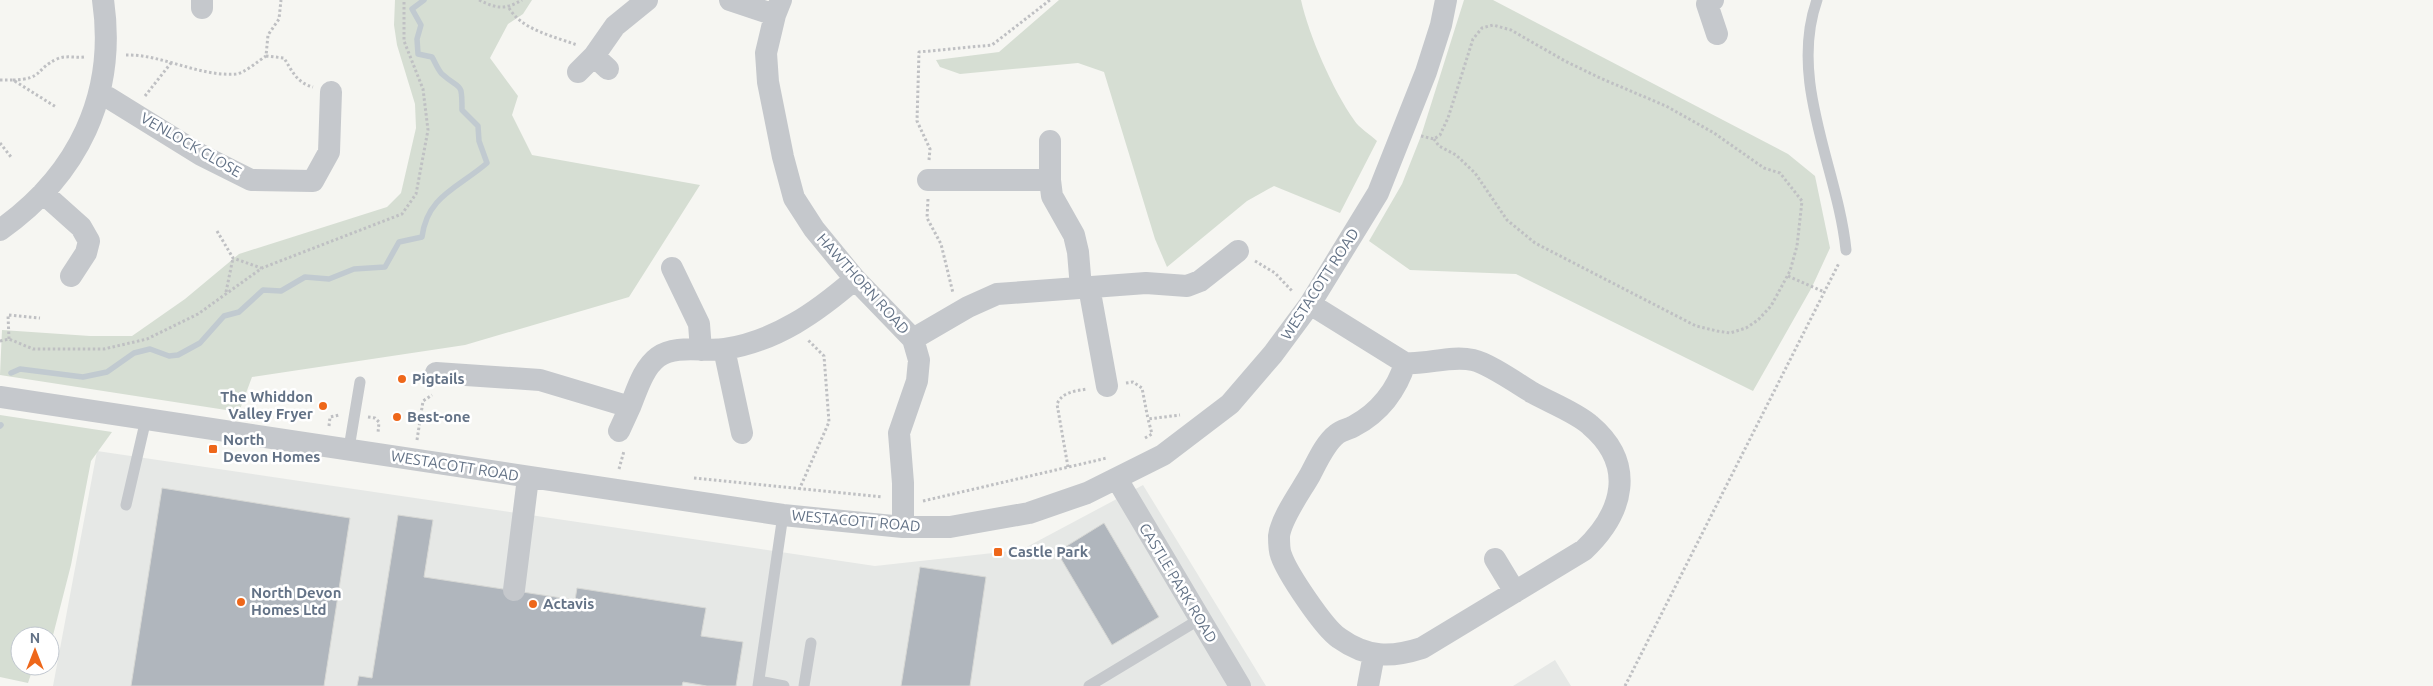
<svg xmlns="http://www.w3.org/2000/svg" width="2433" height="686" viewBox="0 0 2433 686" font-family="Ubuntu,sans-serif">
  <rect width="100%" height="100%" fill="#f6f6f2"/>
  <path fill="#e6e8e6" d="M97,451L875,566L1021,550L1143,485L1266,686H53Z
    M1555,660L1571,686H1513Z"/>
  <path fill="#d6ded3" d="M395,0H532L523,14L508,24L490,58L518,96L512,115L532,155L700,185L629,297L465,345L252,377L239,412L0,375L2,330L90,336H132L185,299L239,254L387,207L401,193L416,128L415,104L397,45L394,25Z
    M1059,0H1301C1309,36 1333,90 1354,120C1359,128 1370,134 1377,141L1340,213L1274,186L1247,201L1167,267L1155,239L1104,72L1078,63L960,74L940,67L936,60L999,52Z
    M1464,0H1493L1788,154L1815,176L1830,248L1812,287L1753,391L1516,274L1410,270L1369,241L1402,184L1421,136Z
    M0,415L112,432L91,461L71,565L50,647V636H20V666H41L33,668L28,683L0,677Z"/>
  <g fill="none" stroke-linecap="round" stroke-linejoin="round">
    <path stroke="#c1cad0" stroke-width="5.5" d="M11,373L20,369L83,377L107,372L134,353L150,349L169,356L178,355L200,343L224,316L239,312L263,290L281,291L305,277L329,279L354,269L385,267L399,242L422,237C427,196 458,188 487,163L479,141L478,126L462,110C462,80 461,91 442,74C438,70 435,62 432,57L418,54L417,39L421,25L412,9L424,0
      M0,426L1,425"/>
  </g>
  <path fill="#b0b6bd" stroke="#d7d8d5" d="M162,488L350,518L324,686H131Z
    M398,515L433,520L424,577L575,600L577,588L706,608L701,636L743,642L736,686H707L683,682L682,686H357L359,676L372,678Z
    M1104,523L1159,617L1112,645L1057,552Z
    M920,567L986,577L970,686H901Z"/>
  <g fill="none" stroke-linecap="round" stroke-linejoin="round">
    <path stroke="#bfc0c3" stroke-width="3" stroke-dasharray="2.5 2.5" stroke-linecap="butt" d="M479,0C498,9 504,10 522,0
      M509,8C522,30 553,36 577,45
      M126,55C161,54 200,77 236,74C245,73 258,61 266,56L268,35L279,19L281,0
      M266,56L284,58C292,71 297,83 313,87
      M0,80H13L56,107
      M13,80C44,79 35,69 57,59C65,55 75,58 84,57
      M145,96L171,63
      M1421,136L1434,139L1440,135L1448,118L1473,39L1482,28L1493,25L1511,30L1565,61L1600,78L1666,106L1714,133L1764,168L1780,173L1802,201L1797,246L1790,271L1771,306L1758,320L1746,328L1730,333L1717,331L1696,326L1535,243L1507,220L1475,173L1456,155L1439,146L1434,139
      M0,143L11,157
      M929,160L930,149L917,121L919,52L992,45L1050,0
      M928,199L927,218L941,244L953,293
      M217,231L233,258L261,268
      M1255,261L1275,273L1293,292
      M1788,276L1824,292
      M226,292L233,258
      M9,339L8,315L40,318
      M0,341L9,339L33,349H104L147,339L198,314L262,268L402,214L416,194L428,130L423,89L404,41V0
      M1126,383L1133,382L1142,388L1148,419
      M368,417L375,418L379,422L378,433
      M329,426L330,417L339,415
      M1145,438L1152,434L1148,419L1180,415
      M417,440L423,401L432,395
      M1068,467L1057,404C1062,392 1075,391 1087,389
      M619,469L624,451
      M694,478L882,497
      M799,490L829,422L824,356L807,339
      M923,501L1107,458
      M1625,686L1839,263"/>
    <path stroke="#c5c8cc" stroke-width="11" d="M1817,0C1788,82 1838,169 1846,250
      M349,448L360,382
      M126,505L146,419
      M759,681L784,686
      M758,686L783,515
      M804,686L811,643
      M1089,686L1200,619"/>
    <path stroke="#c5c8cc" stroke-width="22" d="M730,0L775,15
      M781,0L775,15L766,53L768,82L783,157L794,198L814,229L855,279L913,339L919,360L917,381L899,433L903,483V527
      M1713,0L1707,4L1717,34
      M202,8V0
      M594,56L615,26L647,0
      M578,72L594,56L608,69
      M99,97L109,98L201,155L251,180L313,181L329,152L331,92
      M1050,141V180L1052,196L1074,235L1078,252L1081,288
      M928,180H1050
      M43,193L81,227L89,241L86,253L71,276
      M0,230C78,175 117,95 103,0
      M672,268L699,324L701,350
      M1089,287L1107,386
      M1310,304L1405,363C1427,365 1450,355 1473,360C1488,363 1518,384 1533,393C1549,402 1577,413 1590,425C1636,464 1624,512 1584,550L1422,648C1391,658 1367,658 1339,638C1324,628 1287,573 1281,555C1279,550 1279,541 1279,536C1281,518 1301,491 1310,475C1317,462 1325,443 1337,434C1342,430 1349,429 1354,426C1379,413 1397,390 1405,363
      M913,339L968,307L997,294L1146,283L1187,286L1200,281L1238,251
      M724,349L742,433
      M436,373L540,380L630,407C637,390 643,368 658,357C676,344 704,352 725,349C776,341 817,312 855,279
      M0,397L783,515L903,527H950L1029,513L1087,493L1163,455L1230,404L1273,354L1310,304L1378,193L1426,72L1441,25L1446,0
      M619,431L630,407
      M1117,479L1240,686
      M1495,559L1515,592
      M514,590L528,478
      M1368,686L1374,654"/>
  </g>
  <g fill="#ee671a" stroke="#fff" stroke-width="2">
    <circle cx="402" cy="379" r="5"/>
    <circle cx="323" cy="406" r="5"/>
    <circle cx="397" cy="417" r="5"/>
    <rect x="208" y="444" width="10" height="10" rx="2.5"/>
    <rect x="993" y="547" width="10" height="10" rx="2.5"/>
    <circle cx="241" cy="602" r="5"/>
    <circle cx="533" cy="604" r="5"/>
  </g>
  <g text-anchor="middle" stroke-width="5" stroke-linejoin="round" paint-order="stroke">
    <g font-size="15" fill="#637286" stroke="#fff">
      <text transform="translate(191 145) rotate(30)" y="5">VENLOCK CLOSE</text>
      <text transform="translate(863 284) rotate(48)" y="5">HAWTHORN ROAD</text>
      <text transform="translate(1320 284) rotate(-57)" y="5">WESTACOTT ROAD</text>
      <text transform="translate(455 466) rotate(9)" y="5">WESTACOTT ROAD</text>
      <text transform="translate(856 521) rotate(5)" y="5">WESTACOTT ROAD</text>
      <text transform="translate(1178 583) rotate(59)" y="5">CASTLE PARK ROAD</text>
    </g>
    <g font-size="15" font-weight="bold" fill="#637286" stroke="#fff" text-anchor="start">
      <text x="412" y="384">Pigtails</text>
      <text x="313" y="402" text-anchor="end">The Whiddon<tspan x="313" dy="17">Valley Fryer</tspan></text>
      <text x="407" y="422">Best-one</text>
      <text x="223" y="445">North<tspan x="223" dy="17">Devon Homes</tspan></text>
      <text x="1008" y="557">Castle Park</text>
      <text x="251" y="598">North Devon<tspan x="251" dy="17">Homes Ltd</tspan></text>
      <text x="543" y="609">Actavis</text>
    </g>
  </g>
  <g transform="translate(35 651)"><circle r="24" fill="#ffffff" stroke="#c1c7cf"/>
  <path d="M0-4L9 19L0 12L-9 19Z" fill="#ee671a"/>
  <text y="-8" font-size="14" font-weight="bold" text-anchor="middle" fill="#637286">N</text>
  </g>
</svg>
